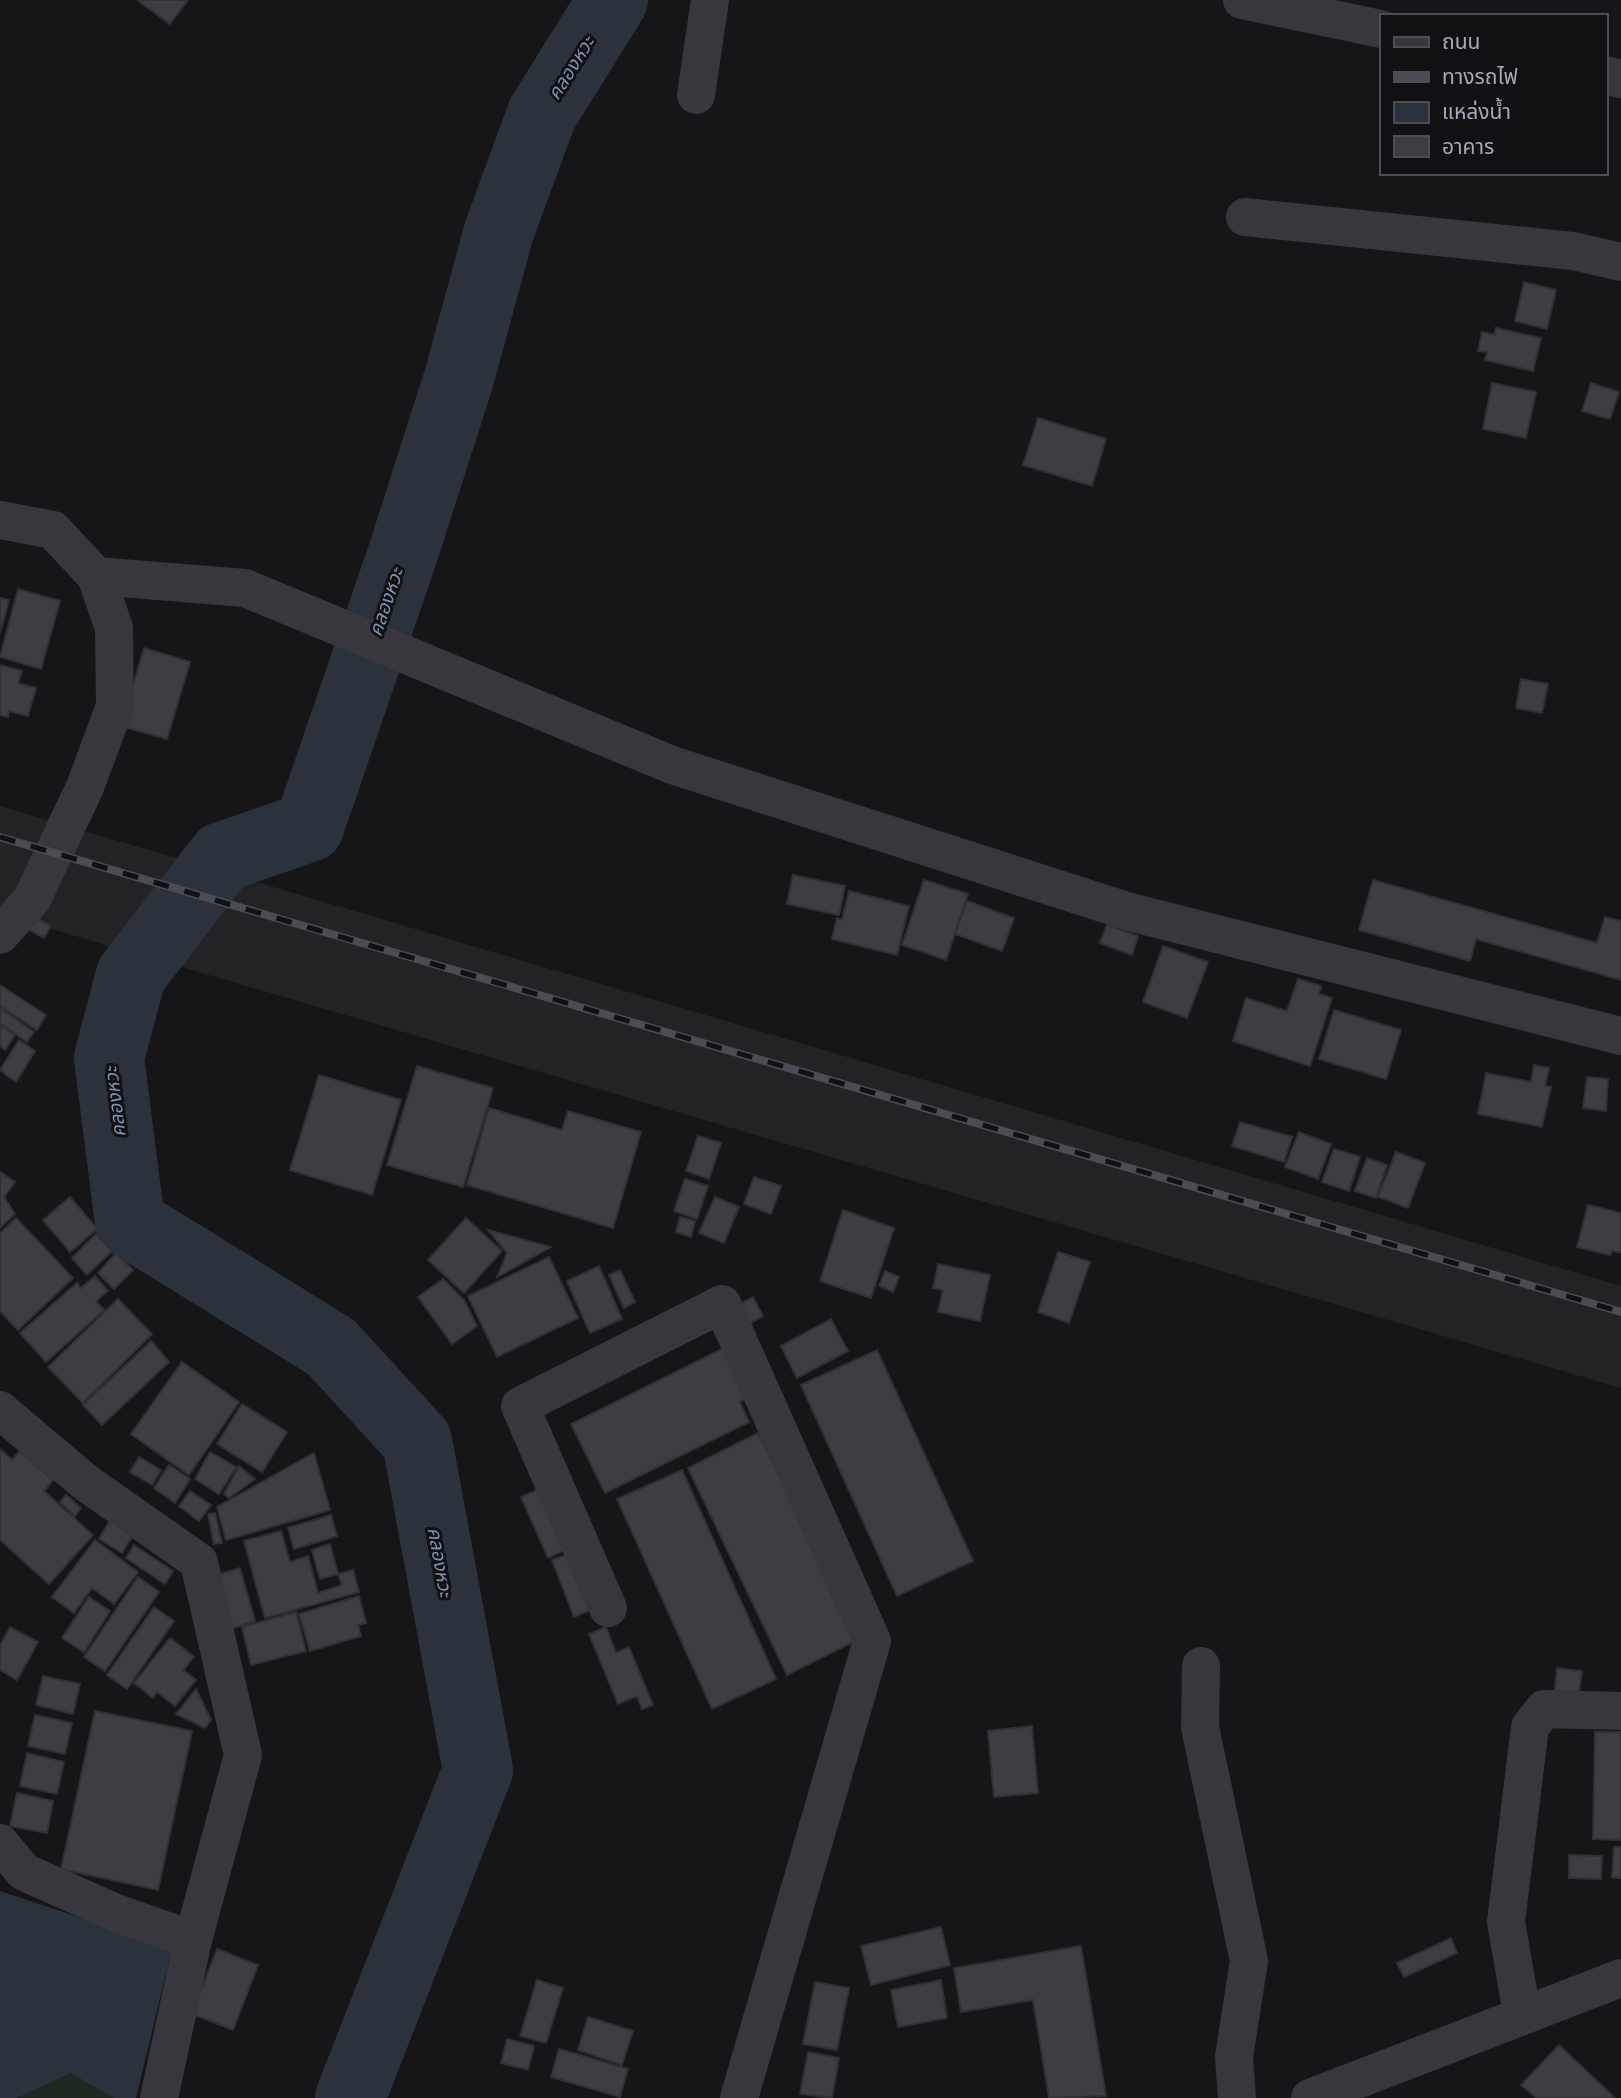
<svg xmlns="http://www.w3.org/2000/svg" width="1621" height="2098" viewBox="0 0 1621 2098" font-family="Roboto,'Noto Sans Thai',sans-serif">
  <rect width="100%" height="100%" fill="#161618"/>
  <path fill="#232225" d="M0,806L1621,1286V1388L0,914Z"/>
  <path fill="#202822" d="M71,2073L113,2098H17Z"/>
  <path fill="#2c323c" d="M0,1891L172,1948L136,2098H113L71,2073L17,2098H0Z"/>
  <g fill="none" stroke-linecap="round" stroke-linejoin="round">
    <path stroke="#2c323c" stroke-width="70" d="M350,2098L478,1770L417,1441L331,1347L130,1223L109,1058L131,975L222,857L309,827L403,553L459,378L499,231L542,114L613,0"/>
  </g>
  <path fill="#3e3e42" stroke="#313034" stroke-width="2" d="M137,0H188L170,24Z
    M1524,282L1556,290L1547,329L1515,321Z
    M1496,328L1541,338L1533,371L1485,360L1487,352L1478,351L1482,332L1495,335Z
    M1492,383L1536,392L1526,438L1483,429Z
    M1591,383L1619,392L1610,419L1582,411Z
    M1038,418L1106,439L1092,486L1023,465Z
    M18,589L60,601L41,669L0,657Z
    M0,598L9,600L0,633Z
    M144,648L190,662L167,739L121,726Z
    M0,665L22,671L18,683L36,688L28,716L9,711L8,717L0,715Z
    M1521,679L1548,684L1542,713L1516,708Z
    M793,875L845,886L839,915L787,904Z
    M924,880L968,894L946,960L902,945Z
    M1373,880L1597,943L1605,917L1621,921V980L1476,939L1470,961L1359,930Z
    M849,891L909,906L897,955L832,939L837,918L842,920Z
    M967,901L1014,918L1002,951L955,934Z
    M25,912L51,926L44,938L18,924Z
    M1107,925L1138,936L1132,955L1100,943Z
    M1163,946L1208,962L1187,1018L1143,1002Z
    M1298,979L1321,986L1319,994L1332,998L1310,1066L1233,1041L1246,998L1287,1011Z
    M0,985L46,1015L37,1030L0,1006Z
    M0,1008L34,1032L27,1042L0,1023Z
    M1334,1010L1401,1030L1386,1079L1319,1059Z
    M0,1025L15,1035L5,1050L0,1046Z
    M19,1040L35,1051L16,1082L0,1070Z
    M1534,1065L1549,1068L1545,1086L1551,1087L1542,1127L1478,1114L1486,1073L1531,1082Z
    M417,1066L493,1088L463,1187L387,1165Z
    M319,1075L401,1100L372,1195L290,1170Z
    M1587,1077L1608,1079L1606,1111L1583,1108Z
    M489,1108L562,1130L568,1111L641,1132L613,1228L467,1185Z
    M1240,1122L1292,1137L1284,1162L1232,1146Z
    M1299,1132L1331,1144L1318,1179L1285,1167Z
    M698,1136L721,1143L709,1179L686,1171Z
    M1334,1149L1360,1157L1349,1191L1322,1182Z
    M1396,1152L1425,1163L1408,1208L1378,1197Z
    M1367,1158L1387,1165L1376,1198L1355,1191Z
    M0,1172L15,1182L4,1197L15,1214L0,1228Z
    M754,1177L781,1186L771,1214L744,1204Z
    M685,1179L708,1186L697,1219L674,1211Z
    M70,1197L97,1229L70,1252L43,1220Z
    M715,1197L739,1207L724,1243L699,1233Z
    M1588,1205L1621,1213V1253L1612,1251L1610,1255L1577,1247Z
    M843,1210L894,1228L871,1298L820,1281Z
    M680,1217L695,1221L691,1237L676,1232Z
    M16,1218L73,1278L18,1330L0,1311V1233Z
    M466,1218L502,1251L464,1293L428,1260Z
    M488,1230L551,1247L497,1277L507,1253Z
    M96,1234L112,1251L87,1275L72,1258Z
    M1058,1252L1090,1262L1069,1323L1038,1312Z
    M116,1253L133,1270L114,1289L98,1273Z
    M549,1257L578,1318L497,1357L468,1296Z
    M938,1264L990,1275L980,1321L938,1312L943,1290L933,1288Z
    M599,1266L622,1319L590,1333L567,1281Z
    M620,1270L635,1302L624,1308L609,1275Z
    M885,1271L899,1277L893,1292L879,1286Z
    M95,1276L108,1291L96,1301L104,1310L46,1362L20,1333L77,1283L81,1288Z
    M443,1279L464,1300L477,1326L452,1344L418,1297Z
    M753,1297L763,1316L745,1326L734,1307Z
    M118,1299L152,1334L83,1403L48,1367Z
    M831,1319L848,1351L797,1378L781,1346Z
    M151,1341L169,1362L102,1425L83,1405Z
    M732,1344L756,1393L740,1402L749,1422L605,1493L571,1424Z
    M877,1350L973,1561L897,1596L801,1385Z
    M182,1362L239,1402L189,1475L131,1434Z
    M242,1404L287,1432L262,1472L217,1444Z
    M758,1433L859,1639L787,1675L688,1468Z
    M0,1449L12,1460L20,1451L53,1480L44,1491L93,1535L49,1584L0,1540Z
    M210,1452L236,1467L219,1494L195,1479Z
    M314,1453L330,1510L226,1540L217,1507Z
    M139,1457L161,1470L152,1485L130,1472Z
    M169,1465L190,1479L175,1503L154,1488Z
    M239,1466L255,1479L229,1498L224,1494Z
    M682,1470L776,1679L712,1709L617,1499Z
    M539,1489L566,1549L548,1558L521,1497Z
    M190,1491L211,1505L199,1521L179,1506Z
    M66,1495L81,1508L75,1516L60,1502Z
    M116,1510L139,1525L122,1553L99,1539Z
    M215,1513L222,1543L214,1544L208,1514Z
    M331,1515L337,1536L294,1549L288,1528Z
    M281,1531L290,1562L308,1556L318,1593L342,1585L338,1574L353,1570L359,1592L265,1618L244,1541Z
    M95,1540L138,1572L114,1604L92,1588L74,1613L52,1597Z
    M330,1544L338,1574L320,1579L312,1550Z
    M134,1545L173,1571L165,1584L126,1558Z
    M573,1552L595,1608L574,1617L552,1560Z
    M240,1568L255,1621L233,1628L217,1575Z
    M138,1577L159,1592L105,1671L84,1657Z
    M359,1596L366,1623L358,1625L361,1636L310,1651L299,1614Z
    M89,1597L110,1611L84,1652L62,1638Z
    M154,1607L174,1621L127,1689L107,1675Z
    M296,1612L306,1651L251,1665L242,1627Z
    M10,1627L38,1642L17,1680L0,1670V1646Z
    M606,1627L616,1653L629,1647L653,1705L642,1709L637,1696L618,1704L589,1634Z
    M170,1638L194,1657L183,1670L196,1680L175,1706L157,1692L153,1698L134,1683Z
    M1557,1668L1582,1671L1579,1694L1555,1690Z
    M43,1676L80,1684L73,1714L36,1705Z
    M196,1689L211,1720L205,1728L176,1714Z
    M95,1711L192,1731L158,1890L61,1869Z
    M35,1715L72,1723L65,1754L28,1746Z
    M1032,1726L1038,1793L994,1797L988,1731Z
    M1595,1732H1621V1840L1593,1839Z
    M27,1753L64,1762L57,1794L20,1786Z
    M17,1793L53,1801L47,1833L10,1826Z
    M1614,1847H1621V1878L1612,1877Z
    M1569,1855L1602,1856L1601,1879L1569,1878Z
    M941,1927L950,1965L871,1985L861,1946Z
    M1451,1938L1457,1953L1404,1977L1397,1963Z
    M1081,1946L1106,2096L1049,2098L1033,2000L961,2012L954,1968Z
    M217,1949L258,1965L233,2030L192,2014Z
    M537,1980L563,1988L546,2043L520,2036Z
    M941,1980L947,2018L898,2027L891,1990Z
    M815,1982L849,1988L837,2050L803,2044Z
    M588,2017L633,2031L622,2065L578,2050Z
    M507,2039L534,2046L528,2070L501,2063Z
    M1559,2045L1615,2098H1536L1521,2085Z
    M559,2049L628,2069L620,2097L551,2077Z
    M808,2052L839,2058L832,2098L800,2094Z"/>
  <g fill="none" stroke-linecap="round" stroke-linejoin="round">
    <path stroke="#37373d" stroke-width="38" d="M1242,0L1381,29
      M1605,75L1621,79
      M696,95L710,0
      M1245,217L1573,251L1621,262
      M0,520L53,530L96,576L114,628L115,706L85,787L32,899L0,935
      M96,576L245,588L672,765L1130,912L1621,1036
      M0,1410L85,1482L199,1562L243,1755L193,1940L159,2098
      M608,1608L520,1406L722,1304L872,1641L739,2098
      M1201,1666L1200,1727L1249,1961L1234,2057L1237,2098
      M0,1843L24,1872L116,1913L193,1940
      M1522,2014L1506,1922L1530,1727L1544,1709L1621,1711
      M1310,2098L1621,1978"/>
    <g stroke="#4c4d54" stroke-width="8">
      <path id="rail" d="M0,837L1621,1312"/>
    </g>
    <use href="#rail" stroke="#111113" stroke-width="5" stroke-dasharray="16" stroke-linecap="butt"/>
  </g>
  <g text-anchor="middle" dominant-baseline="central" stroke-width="6" stroke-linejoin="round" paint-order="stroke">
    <g font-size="19" font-style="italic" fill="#7f93b3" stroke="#111113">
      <text transform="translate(571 68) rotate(-58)">คลองหวะ</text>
      <text transform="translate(386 602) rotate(-71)">คลองหวะ</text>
      <text transform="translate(115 1102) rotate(-97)">คลองหวะ</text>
      <text transform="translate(440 1562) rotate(80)">คลองหวะ</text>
    </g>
  </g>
  <rect x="1380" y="14" width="228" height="161" fill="#111113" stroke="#4d4e55" stroke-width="2"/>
  <rect x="1394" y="37" width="35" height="10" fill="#37373d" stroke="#4d4e55" stroke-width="2"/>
  <text x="1442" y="49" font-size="21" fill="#a8aab8">ถนน</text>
  <rect x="1394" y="72" width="35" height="10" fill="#4c4d54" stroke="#4d4e55" stroke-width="2"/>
  <text x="1442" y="84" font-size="21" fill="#a8aab8">ทางรถไฟ</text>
  <rect x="1394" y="102" width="35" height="21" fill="#2c323c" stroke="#4d4e55" stroke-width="2"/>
  <text x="1442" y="119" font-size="21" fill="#a8aab8">แหล่งน้ำ</text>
  <rect x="1394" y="136" width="35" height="21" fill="#3e3e42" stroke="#4d4e55" stroke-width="2"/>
  <text x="1442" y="154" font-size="21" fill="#a8aab8">อาคาร</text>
</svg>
